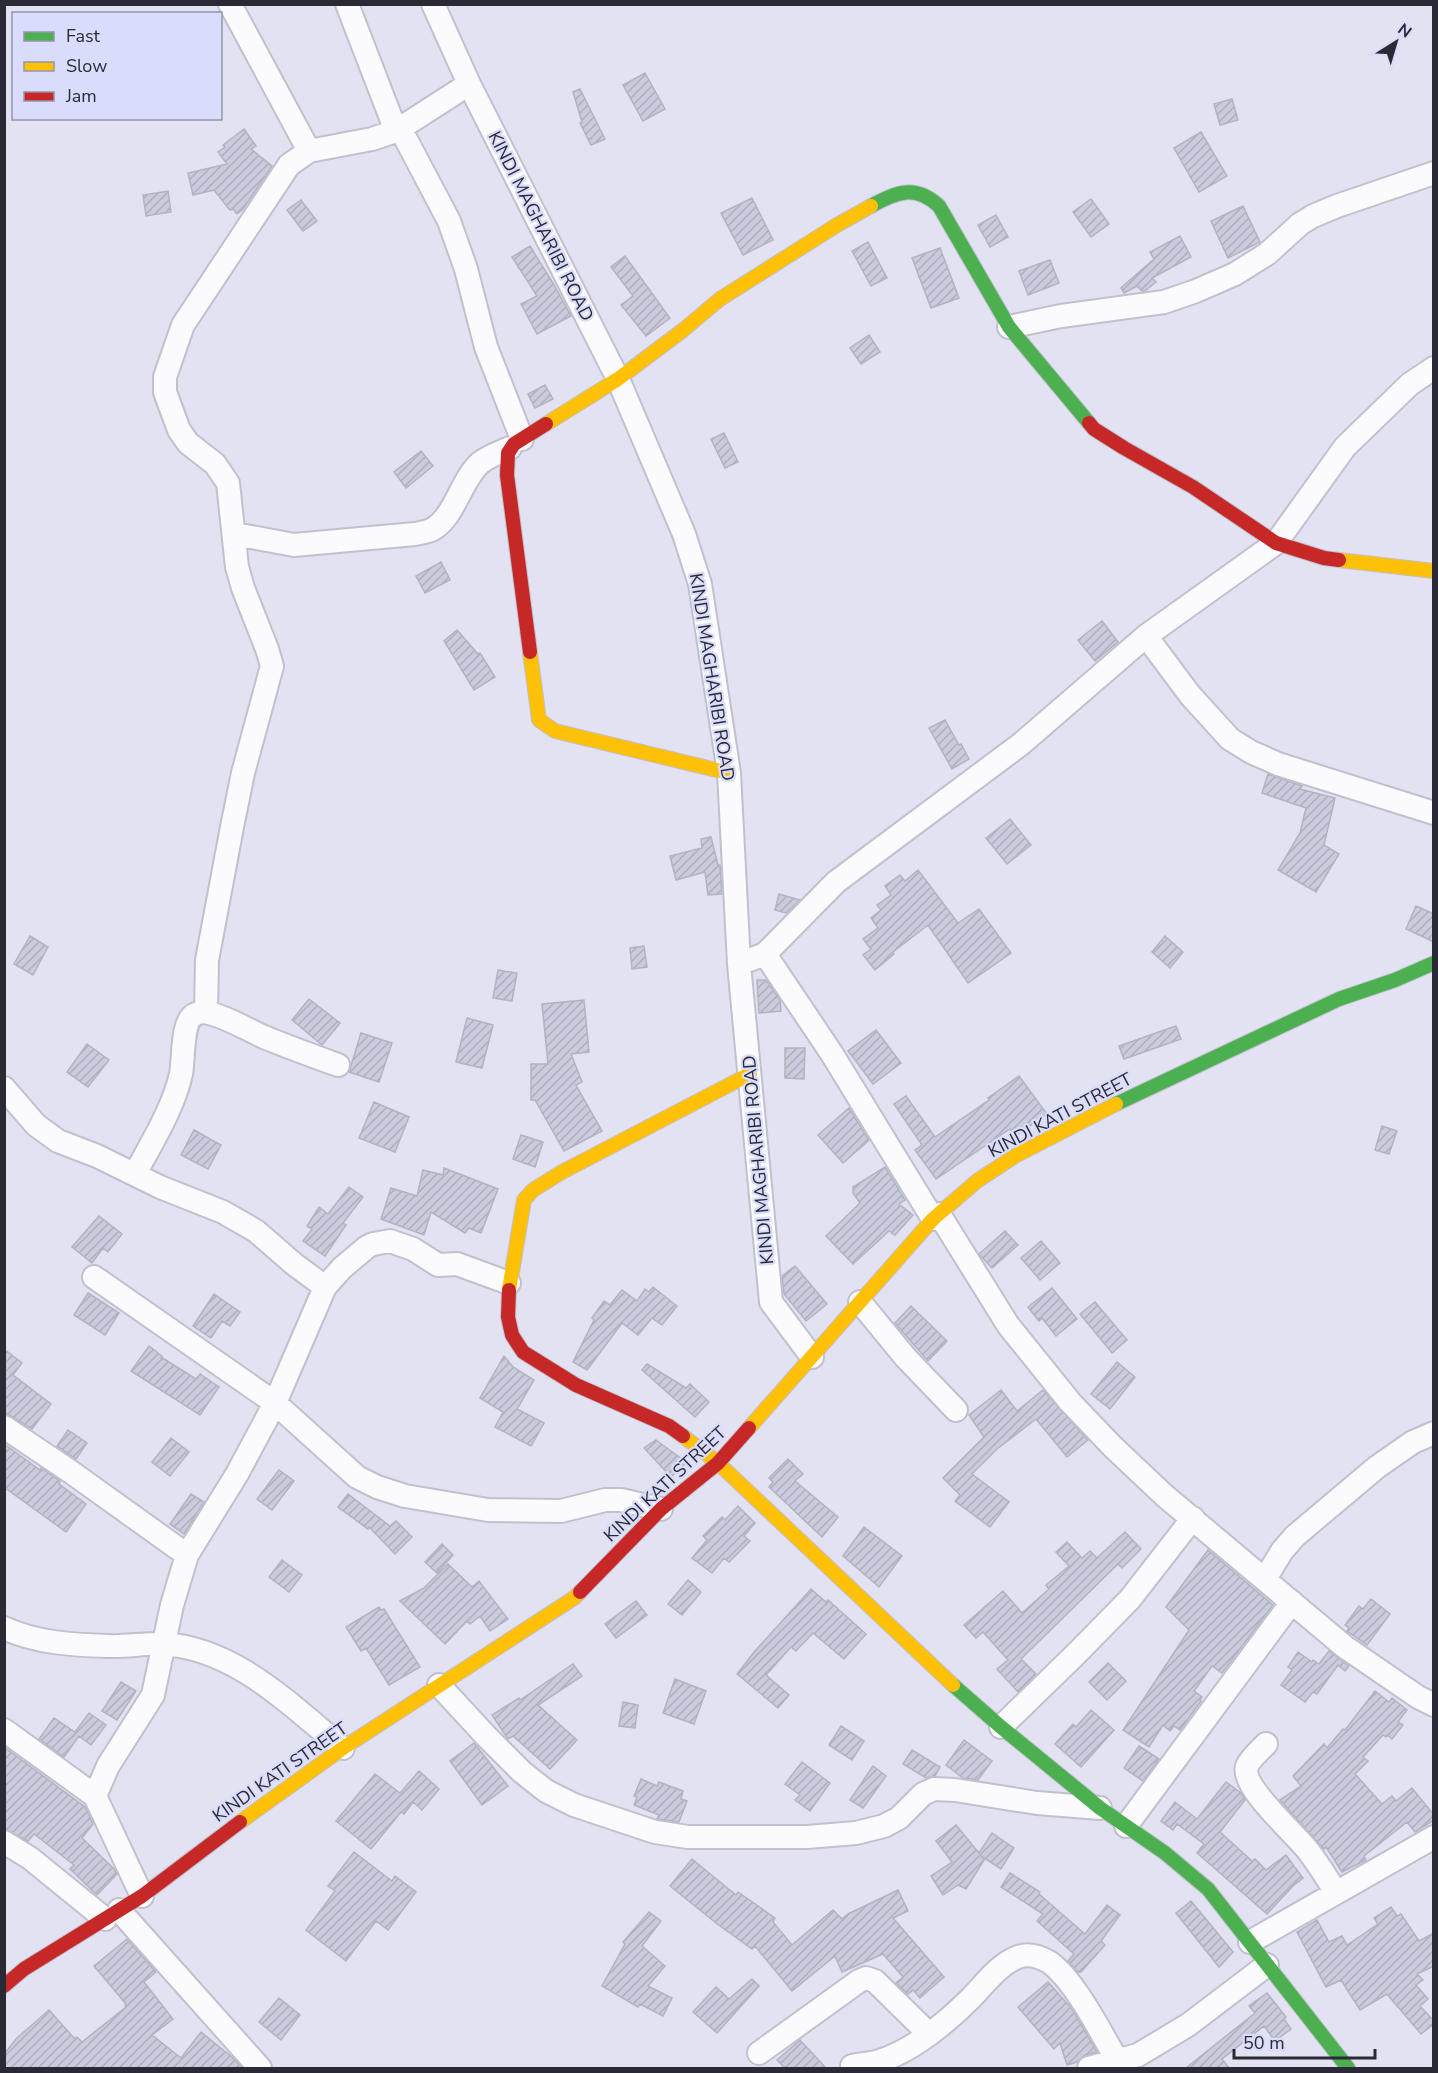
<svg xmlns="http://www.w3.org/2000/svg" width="1438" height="2073" viewBox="0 0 1438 2073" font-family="'Nunito Sans',sans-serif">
  <defs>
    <pattern id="building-hatch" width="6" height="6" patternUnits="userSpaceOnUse" patternTransform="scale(1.5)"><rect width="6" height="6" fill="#cacbdd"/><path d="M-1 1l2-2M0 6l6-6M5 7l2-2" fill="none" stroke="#aeaebe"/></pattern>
  </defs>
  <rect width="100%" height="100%" fill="#e2e2f3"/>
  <path fill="url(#building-hatch)" stroke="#b2b3c0" stroke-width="1.5" d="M645,73L665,109L643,121L623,85Z
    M580,89L605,139L591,145L580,123L582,122L573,92Z
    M1232,99L1238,120L1220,125L1214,104Z
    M244,129L256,146L251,149L272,166L243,209L237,214L233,209L230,210L214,190L193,195L188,173L227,164L218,152L225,147L223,145Z
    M1201,132L1227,176L1199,192L1174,148Z
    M168,191L171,212L146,216L143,195Z
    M752,198L773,240L743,255L721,213Z
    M1091,199L1109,224L1091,237L1073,212Z
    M301,200L317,221L303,231L287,210Z
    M1243,206L1260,242L1228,258L1211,221Z
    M996,215L1008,237L990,247L978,225Z
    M1180,236L1191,257L1152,278L1156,282L1145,291H1142L1137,286L1124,293L1121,288L1154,259L1150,252Z
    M868,242L887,278L871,286L852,251Z
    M530,246L554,285L571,316L537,334L521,304L537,296L512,257Z
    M940,248L959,298L931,308L912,258Z
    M625,256L670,318L646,336L621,305L633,296L611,267Z
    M1050,260L1059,283L1028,295L1019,271Z
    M869,335L880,352L861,364L850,348Z
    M545,385L553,399L535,408L528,394Z
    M724,433L738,462L725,468L711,439Z
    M421,451L433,466L406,488L394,472Z
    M441,562L450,580L425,593L416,576Z
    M1102,621L1118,642L1095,661L1078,640Z
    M457,630L478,654L480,653L495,677L474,690L444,641Z
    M945,720L959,745L961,744L969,759L952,769L929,728Z
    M1268,774L1302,786L1300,789L1335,798L1324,845L1339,854L1316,892L1278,870L1300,833L1306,808L1262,793Z
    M1010,819L1031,845L1007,864L986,838Z
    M711,837L718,865H720L722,894L708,895L705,872L676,880L670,856L702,848L701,839Z
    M918,870L958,923L979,909L1011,953L968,983L928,925L893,952L894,954L875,970L863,955L871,949L863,939L878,928L871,918L881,910L877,905L891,895L885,886L900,875L905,881Z
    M779,894L800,900L786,913L775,910Z
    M1416,906L1434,914V942L1406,929Z
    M30,936L48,947L33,975L14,964Z
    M1165,936L1183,952L1170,968L1152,952Z
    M644,946L647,967L632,969L630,948Z
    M498,970L517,973L512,1001L493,998Z
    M757,980H766L780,1000L781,1011L759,1013Z
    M309,999L340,1023L322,1045L292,1020Z
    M584,1000L589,1052L571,1054L582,1082L576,1085L602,1131L564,1151L535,1100H531V1064H548L542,1004Z
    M467,1018L493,1025L482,1068L456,1062Z
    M1176,1026L1181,1039L1124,1059L1119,1046Z
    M876,1030L901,1063L873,1084L848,1051Z
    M361,1033L392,1043L379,1082L349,1072Z
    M87,1044L109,1060L88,1087L67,1072Z
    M785,1048H805L804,1079L785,1078Z
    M1019,1076L1047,1114L1015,1136L1010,1129L936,1179L915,1150L922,1145L894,1104L906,1096L935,1137L989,1100L988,1098Z
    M374,1102L409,1117L395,1152L359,1138Z
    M849,1108L869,1140L843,1163L818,1135Z
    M1382,1126L1397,1131L1389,1154L1375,1150Z
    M194,1130L221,1145L208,1169L181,1155Z
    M521,1135L543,1142L535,1167L513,1159Z
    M885,1167L905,1200L899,1204L913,1215L895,1235L889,1231L853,1264L826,1236L860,1203L853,1193V1187Z
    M444,1168L498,1189L481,1233L469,1228L465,1233L431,1212L424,1235L381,1219L391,1188L417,1196L423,1170L443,1175Z
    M349,1187L363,1197L343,1223L346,1225L325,1256L303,1241L312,1229L307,1226L319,1207L328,1214Z
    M99,1216L122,1234L108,1252L103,1248L92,1263L72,1247Z
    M1005,1231L1018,1245L992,1268L979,1254Z
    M1041,1241L1060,1263L1040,1280L1021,1258Z
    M795,1266L827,1304L806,1321L784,1294L782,1276Z
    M653,1287L677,1306L662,1325L652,1318L638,1335L622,1323L587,1370L573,1362L594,1320L592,1318L604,1301L610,1305L622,1290L637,1301L645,1289L649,1292Z
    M1052,1288L1077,1319L1056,1336L1042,1318L1039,1321L1028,1307Z
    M88,1293L119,1313L105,1335L74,1315Z
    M214,1294L240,1312L230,1326L222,1321L211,1338L193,1326Z
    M1095,1302L1127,1340L1112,1353L1080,1314Z
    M911,1306L947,1341L928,1361L895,1323Z
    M149,1346L162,1356L161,1357L196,1379L200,1374L219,1387L200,1415L131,1371Z
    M4,1349L22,1363L13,1375L51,1404L32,1429L4,1412Z
    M504,1356L513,1367L534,1380L517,1409L544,1423L531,1446L495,1427L503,1412L480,1398Z
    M1117,1362L1135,1377L1110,1409L1091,1394Z
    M647,1364L686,1388L690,1384L709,1402L695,1417L642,1370Z
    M1001,1390L1017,1411L1043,1390L1088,1440L1067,1457L1036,1419L997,1449L972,1474L1009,1502L990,1527L955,1501L960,1495L943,1478L984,1437L969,1415Z
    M68,1430L87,1443L76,1459L57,1446Z
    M171,1438L189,1452L170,1476L152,1462Z
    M656,1440L682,1459L686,1463L671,1477L644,1448Z
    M4,1444L40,1470L41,1468L60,1481L59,1484L86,1504L66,1532L4,1487Z
    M788,1459L803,1474L795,1481L838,1517L822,1537L769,1487L773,1482L769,1478Z
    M279,1470L294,1481L272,1510L257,1499Z
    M191,1494L204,1502L184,1534L170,1524Z
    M348,1494L390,1526L396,1521L412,1537L395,1554L369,1527L368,1529L338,1507Z
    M738,1506L755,1523L744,1536L750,1541L729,1562L724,1558L712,1573L692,1558L707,1540L703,1536L722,1517L725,1520Z
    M864,1527L902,1556L879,1587L843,1556Z
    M1125,1532L1141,1549L1122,1568L1118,1564L1021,1659L1036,1674L1018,1692L997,1669L1008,1660L983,1632L976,1638L964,1625L1003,1591L1022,1613L1049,1589L1046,1585L1069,1566L1056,1552L1067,1542L1082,1558L1090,1551L1097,1558Z
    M442,1544L453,1555L437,1573L425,1562Z
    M1208,1550L1273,1605L1222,1673L1212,1666L1194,1691L1202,1697L1200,1700L1201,1701L1180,1730L1174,1726L1170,1731L1163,1725L1149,1747L1123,1730L1189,1630L1166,1607Z
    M282,1560L302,1575L289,1592L269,1577Z
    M448,1564L472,1587L479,1581L508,1619L490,1631L480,1616L470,1624L467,1621L445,1644L400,1601L424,1588Z
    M688,1580L701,1592L682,1615L668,1604Z
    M811,1589L826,1602L828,1600L866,1634L844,1659L813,1633L796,1651L791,1647L766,1675L789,1695L778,1708L737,1674L755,1651Z
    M1371,1599L1390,1614L1367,1645L1347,1631L1349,1628L1345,1625L1359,1606L1363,1609Z
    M636,1601L647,1615L616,1638L605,1624Z
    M379,1607L381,1610L384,1609L420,1667L389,1685L366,1648L361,1651L346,1627Z
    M1329,1651L1349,1666L1345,1671L1338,1665L1317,1694L1313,1692L1305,1702L1281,1685L1292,1670L1288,1667L1298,1652L1312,1662L1313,1660L1319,1664Z
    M1108,1663L1126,1681L1107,1700L1089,1682Z
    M573,1664L582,1676L538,1705L577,1740L550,1769L513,1736L508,1739L492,1715L519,1698L520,1700Z
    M675,1679L706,1691L694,1724L663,1713Z
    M121,1682L136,1691L117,1720L102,1711Z
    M1375,1691L1389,1702L1392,1698L1407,1710L1398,1722L1403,1725L1392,1739L1387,1735L1386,1737L1383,1735L1363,1757L1368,1761L1355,1774L1382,1804L1392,1796L1396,1801L1412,1788L1434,1815V1820L1415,1832L1407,1822L1364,1856L1366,1860L1342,1872L1326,1847L1324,1849L1280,1800L1301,1786L1293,1776L1324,1744L1327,1748L1343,1729L1345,1730Z
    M623,1702L638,1705L635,1728L619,1726Z
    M1091,1710L1114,1730L1081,1767L1055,1744L1073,1724L1076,1727Z
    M89,1713L106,1725L91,1745L79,1736L64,1757L39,1739L54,1718L75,1732Z
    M841,1726L864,1741L852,1760L829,1745Z
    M964,1740L992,1761L978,1780L963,1778L946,1765Z
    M474,1743L508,1786L482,1805L450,1761Z
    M1139,1746L1159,1759L1143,1781L1124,1768Z
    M4,1747L85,1807L93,1824L82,1838L114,1869L117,1874L97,1895L70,1869L74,1865L34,1834L28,1841L4,1829Z
    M912,1750L940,1767L935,1776L926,1778L903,1764Z
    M802,1762L830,1783L810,1811L795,1800L800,1795L785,1784Z
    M873,1766L886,1776L863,1808L850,1800Z
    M419,1771L439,1789L422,1810L413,1802L404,1814L401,1812L371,1849L336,1821L375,1774L400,1793Z
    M641,1779L657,1786L659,1782L683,1791L681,1799L687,1801L679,1822L657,1819L659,1815L634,1805L637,1797L634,1796Z
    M1226,1782L1241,1793L1245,1800L1220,1832L1252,1861L1255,1859L1266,1870L1286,1855L1303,1878L1293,1886L1267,1914L1197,1853L1204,1844L1177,1824L1173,1830L1161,1821L1175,1802L1197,1819Z
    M956,1825L979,1853L992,1833L1014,1848L1001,1869L981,1856L984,1860L966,1889L958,1885L943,1895L931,1876L952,1862L936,1841Z
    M354,1852L392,1881L395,1876L416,1892L388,1930L376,1921L346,1961L306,1930L335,1891L328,1886Z
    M692,1859L736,1895L738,1892L775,1918L773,1922L792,1945L833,1910L842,1919L848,1914L898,1890L908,1911L893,1918L944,1977L920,1998L913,1990L908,1994L896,1983L903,1977L883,1954L842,1972L835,1956L792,1991L755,1946L752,1949L716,1923L670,1886Z
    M1010,1873L1040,1892L1039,1894L1085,1934L1107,1905L1120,1915L1101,1941L1105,1945L1081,1972H1078L1068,1961L1074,1954L1037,1921L1043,1914L1001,1887Z
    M1191,1901L1233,1952L1219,1967L1176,1913Z
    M1391,1907L1397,1916L1401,1914L1419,1941L1434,1933V1966L1417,1974L1423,1980L1416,1985L1428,1999L1420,2006L1434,2021V2024L1421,2034L1387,1994L1360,2010L1341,1980L1326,1987L1297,1932L1317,1920L1329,1942L1342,1936L1347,1945L1378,1924L1374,1918Z
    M649,1912L661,1921L642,1946L665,1966L648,1986L672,1998L663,2016L640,2004L638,2007L602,1986L625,1944L623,1942Z
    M127,1939L156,1972L144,1982L173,2019L152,2035L181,2058L201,2032L233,2058L242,2068H4V2054L17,2038L49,2010L75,2039L77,2037L82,2042L126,2007L125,2005L126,2004L94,1966Z
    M752,1979L759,1986L717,2033L693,2012L716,1987L729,1999Z
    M1048,1982L1072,2009L1097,2052L1085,2055L1077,2062L1067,2065L1060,2043L1054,2049L1018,2007Z
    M1267,1993L1286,2017L1284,2019L1291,2029L1275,2041L1264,2026L1222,2059L1229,2068H1186L1255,2013L1249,2006Z
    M279,1998L300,2015L281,2040L259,2022Z
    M800,2040L826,2068H785L777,2060Z"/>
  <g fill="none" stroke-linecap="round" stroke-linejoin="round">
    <g stroke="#c0c0ce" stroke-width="26">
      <path id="street" d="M230,4L309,151
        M347,4L396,131
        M433,4L469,84L618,379L684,534L700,584L729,773L739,964L771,1302L812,1357
        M400,128L449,221L466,269L486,347L522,439
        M1009,327L1061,316L1164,302L1196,291L1235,274L1267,254L1300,224L1313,216L1337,206L1434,173
        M235,534L294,545L415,534C420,533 428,532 433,529C455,516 461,480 480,463C489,456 500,452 510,448
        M1146,636L1190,695L1230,739L1251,752L1278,764L1434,813
        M765,954L832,1054L933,1219
        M739,964L765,954L836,882L1021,744L1146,636L1276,543L1345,447L1410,384L1434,368
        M206,1012L207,960L232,827L243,773L272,666L267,649L243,588L237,567L228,483L215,464L188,443L179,430L165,392V377L183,325L289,165L309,151L372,139L396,131L469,84
        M4,1088L36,1125L58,1141L97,1156L160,1187L223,1212L256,1231L294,1264L325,1287
        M135,1174C152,1142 173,1109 181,1074C184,1060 181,1019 196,1014C200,1012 205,1012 209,1013C229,1018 246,1029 264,1037C288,1047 313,1056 338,1065
        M939,1214L1008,1325L1070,1402L1113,1447L1165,1496L1345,1647L1418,1697L1434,1705
        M94,1277L275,1403L357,1477L377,1487L405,1496L488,1510L561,1511L605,1500H621L661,1509
        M860,1302L906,1358L956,1410
        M4,1427L71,1472L187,1555
        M1265,1579L1282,1551L1295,1536L1377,1467L1413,1442L1434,1433
        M4,1628C36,1643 74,1645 108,1646C126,1647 145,1643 163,1644C235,1648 290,1705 343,1748
        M439,1685L486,1736L522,1772L546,1791L574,1805L655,1832L688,1837H807L856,1833L884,1826L899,1818L923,1794L934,1789L955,1790L1037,1803L1100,1808
        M1001,1727L1077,1653L1130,1599L1193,1518
        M4,1730L95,1796
        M1266,1744C1260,1750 1250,1759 1247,1766C1240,1787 1297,1835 1309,1852C1319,1865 1327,1878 1335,1891
        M1126,1826L1292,1602
        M4,1842L30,1858L105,1919
        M142,1896L95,1796L108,1766L153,1695L172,1605L187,1555L237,1474L275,1403L325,1287L342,1268L367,1247L373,1244L390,1241L413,1249L438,1265L457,1264L509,1283
        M119,1910L260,2068
        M1250,1942L1434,1837
        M759,2053L859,1981L866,1978L875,1981L929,2034
        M852,2066C861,2064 871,2064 879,2061C911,2052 947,2022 970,1999C984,1985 999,1964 1018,1957C1028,1953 1040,1957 1049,1962C1074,1979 1101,2033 1117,2060
        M1089,2068L1138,2055L1188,2025L1267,1965"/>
    </g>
    <g stroke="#c0c0ce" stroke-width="16">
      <path id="fast" d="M871,206C896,192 915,184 939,206L1009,327L1089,423
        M1116,1104L1339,999L1395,980L1434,963
        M953,1685L1001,1727L1100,1808L1165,1853L1208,1889L1348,2068"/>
    </g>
    <g stroke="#c0c0ce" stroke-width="16">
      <path id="slow" d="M546,424L618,379L682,331L720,299L837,225L871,206
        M1339,560L1434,571
        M530,652L539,720L555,731L729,773
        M509,1290L524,1200L533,1190L562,1172L750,1074
        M749,1428L933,1219L977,1181L1015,1156L1116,1104
        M683,1436L718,1463L953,1685
        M240,1822L343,1748L574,1598L580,1592"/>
    </g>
    <g stroke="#c0c0ce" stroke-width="16">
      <path id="jam" d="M1089,423L1094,429L1124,448L1193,487L1276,543L1324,558L1339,560
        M530,652L507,475L508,453L514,444L546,424
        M509,1290L508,1317L512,1335L523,1352L576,1385L669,1426L683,1436
        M580,1592L661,1509L718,1463L749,1428
        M4,1986L24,1969L142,1896L240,1822"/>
    </g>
    <use href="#street" stroke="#fbfbfd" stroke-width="22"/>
    <use href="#fast" stroke="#4caf50" stroke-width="14"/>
    <use href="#slow" stroke="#ffc107" stroke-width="14"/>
    <use href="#jam" stroke="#c62828" stroke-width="14"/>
  </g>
  <g text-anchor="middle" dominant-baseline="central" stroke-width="4.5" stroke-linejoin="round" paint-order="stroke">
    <g font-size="18" fill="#292a36" stroke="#dadcfb">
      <text transform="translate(541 226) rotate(63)">KINDI MAGHARIBI ROAD</text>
      <text transform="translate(712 677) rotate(81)">KINDI MAGHARIBI ROAD</text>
      <text transform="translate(1060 1115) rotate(-28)">KINDI KATI STREET</text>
      <text transform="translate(758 1160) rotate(-95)">KINDI MAGHARIBI ROAD</text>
      <text transform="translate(665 1484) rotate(-43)">KINDI KATI STREET</text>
      <text transform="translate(280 1772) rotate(-35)">KINDI KATI STREET</text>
    </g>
  </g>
  <rect width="1438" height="2073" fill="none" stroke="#292a36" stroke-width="12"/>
  <rect x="12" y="12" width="210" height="108" fill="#dadcfb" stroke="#9395ac" stroke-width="1.5"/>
  <rect x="24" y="32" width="30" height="9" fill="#4caf50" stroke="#9395ac" stroke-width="1.5"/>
  <text x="66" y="42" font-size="18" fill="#292a36">Fast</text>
  <rect x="24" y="62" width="30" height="9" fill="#ffc107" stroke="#9395ac" stroke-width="1.5"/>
  <text x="66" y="72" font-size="18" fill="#292a36">Slow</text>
  <rect x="24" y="92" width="30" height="9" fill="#c62828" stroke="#9395ac" stroke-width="1.5"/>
  <text x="66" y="102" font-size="18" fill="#292a36">Jam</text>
  <g transform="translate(1396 42) rotate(37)" stroke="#dadcfb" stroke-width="4.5" paint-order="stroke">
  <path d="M0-4.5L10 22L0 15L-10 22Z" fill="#292a36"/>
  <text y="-9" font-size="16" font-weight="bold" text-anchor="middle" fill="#292a36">N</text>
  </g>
  <path d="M1234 2049v9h141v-9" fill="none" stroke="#292a36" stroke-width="3"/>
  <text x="1243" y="2049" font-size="18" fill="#292a36" stroke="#dadcfb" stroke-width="4.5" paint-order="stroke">50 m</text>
</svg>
